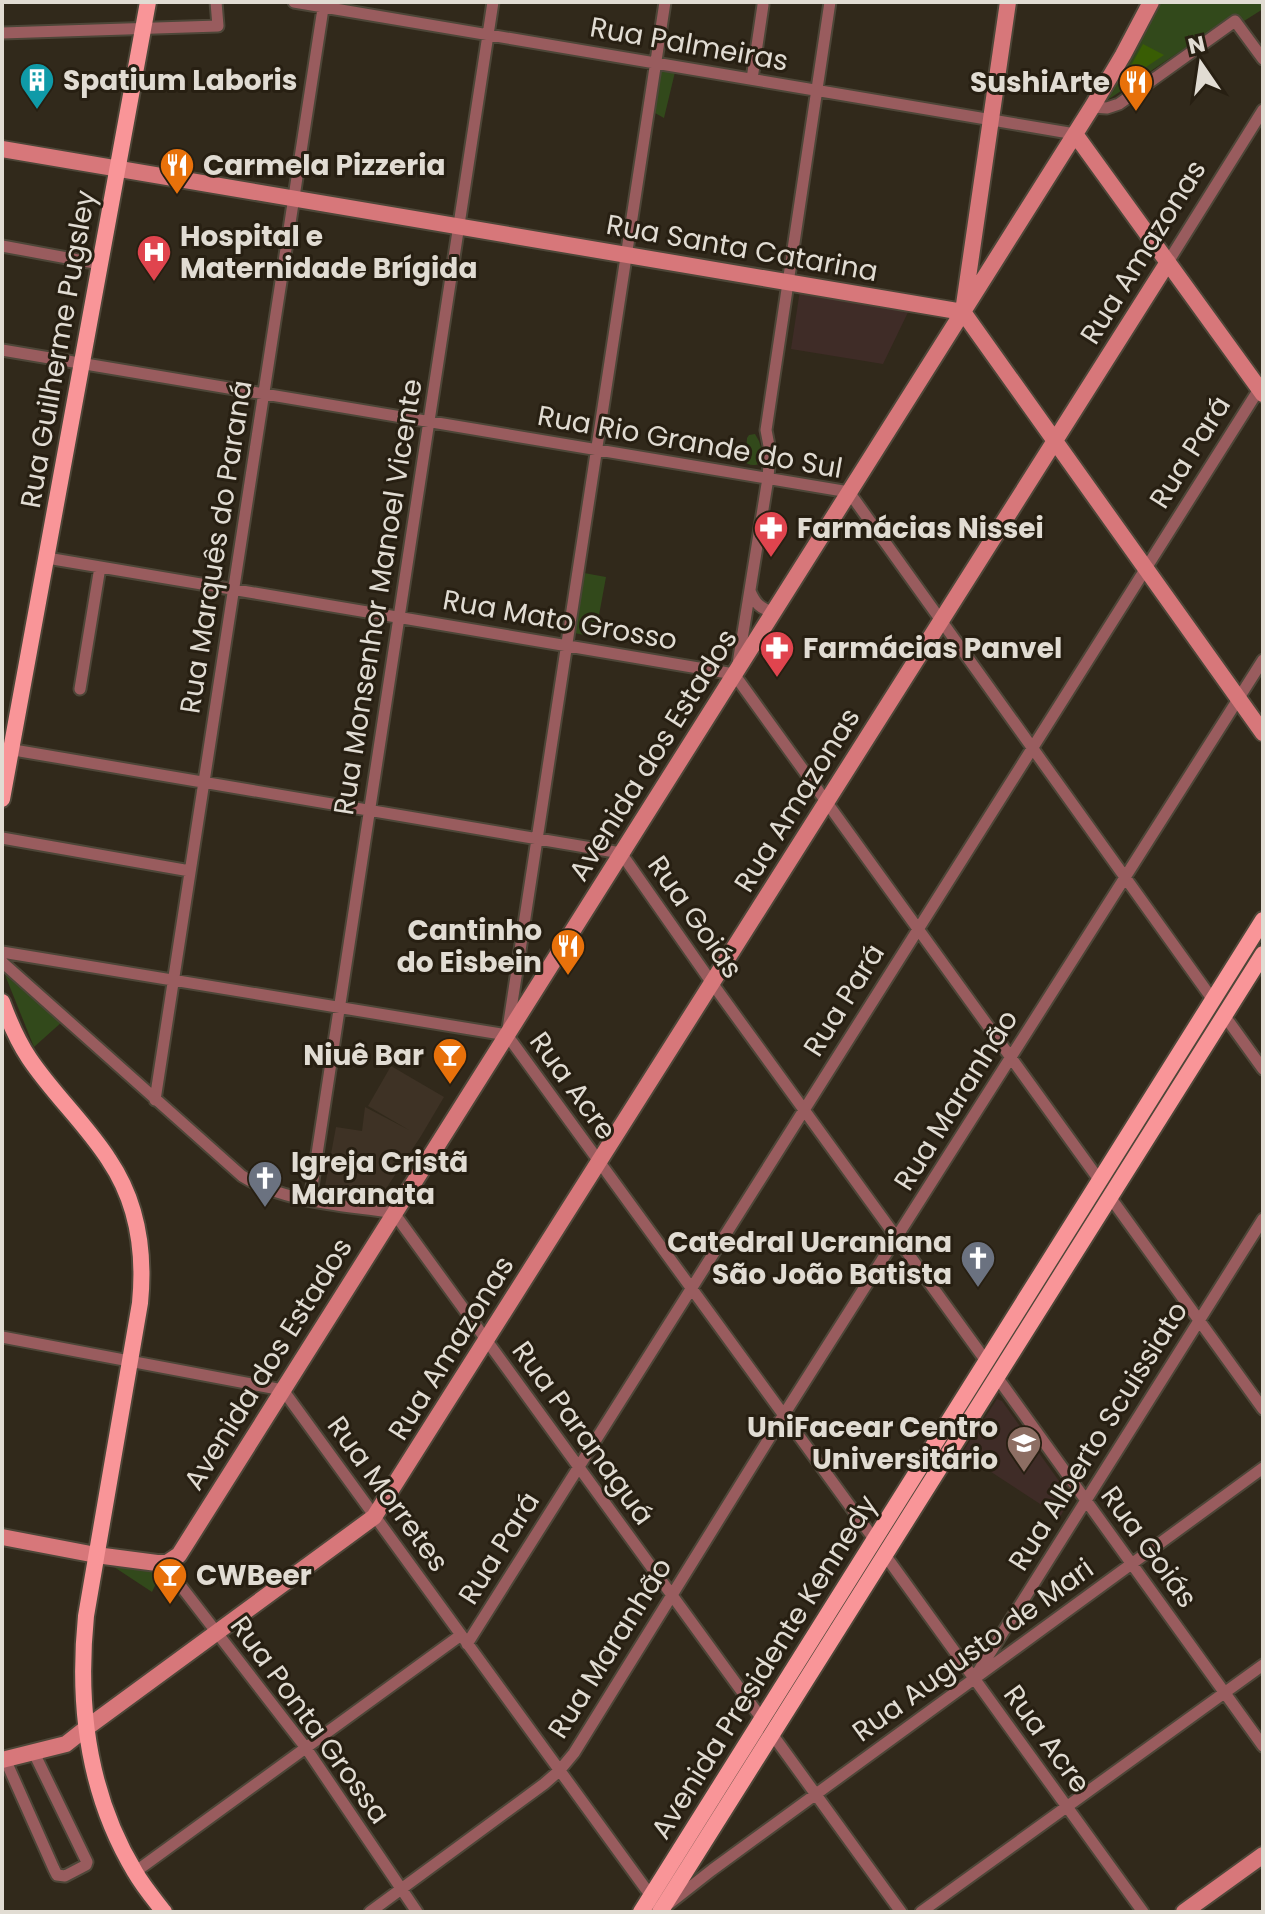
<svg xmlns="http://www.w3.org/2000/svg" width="1265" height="1914" viewBox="0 0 1265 1914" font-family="Poppins,sans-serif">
  <rect width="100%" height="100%" fill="#31291b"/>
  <path fill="#3e3225" d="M391,1066L444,1097L421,1136L381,1196L325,1186L336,1127L362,1131L365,1107L409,1130L368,1106Z"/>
  <path fill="#3f2c27" d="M800,290L911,306L883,364L791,349Z
    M997,1399L1002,1401L1069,1495V1501L1060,1517L962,1453Z"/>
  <path fill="#32491b" d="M1153,2H1263V9L1244,21L1235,16L1230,18L1106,101Z
    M661,69L675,72L664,118L655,113Z
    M755,434L759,441L764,457L761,463C754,467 747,465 741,459L746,452L747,438L749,435Z
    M584,573L606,577L595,637L574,633Z
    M5,975L63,1021L34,1047Z
    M111,1565L161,1573L152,1592Z"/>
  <path fill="#395d04" d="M1143,44L1164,55L1128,79L1125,76Z"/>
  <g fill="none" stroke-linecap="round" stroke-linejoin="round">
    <g stroke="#4d4638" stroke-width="15">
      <path id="street" d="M294,2L1075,134
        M2,33L218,26L216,2
        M752,79L763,5
        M1092,107L1107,108L1119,104L1235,21L1263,59
        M2,246L100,264
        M1168,262L1263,110
        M2,350L849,492L1213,1000
        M47,558L734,674L1100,1181
        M750,591C755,603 760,609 774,612
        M738,664L768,478L770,451L766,430L830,2
        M80,689L100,567
        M2,748L621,853L712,983L986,1361
        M2,838L190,871
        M2,952L507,1035L874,1539
        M2,962L242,1176C285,1203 345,1205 394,1213L762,1719
        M1224,1015L1263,1069
        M508,1029L665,2
        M155,1100L324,2
        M1110,1197L1263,1409
        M310,1200L493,2
        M2,1337L283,1390L651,1896
        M997,1377L1263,1746
        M885,1555L1143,1912
        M158,1564L170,1572L306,1748L417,1912
        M467,1644L1261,386
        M978,1672L1263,1219
        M772,1734L901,1912
        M5,1759L54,1869L57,1875L65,1876L86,1865L87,1862L34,1753
        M135,1872L461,1635
        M670,1903L712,1870L1263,1468
        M370,1912L544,1784L559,1771L574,1753L783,1416L1263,660
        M921,1912L1263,1665"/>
    </g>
    <g stroke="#4d4638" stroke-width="20">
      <path id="secondary" d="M1075,134L1263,394
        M2,149L963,312L1263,733
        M964,305L1008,2
        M2,1537L96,1555L157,1563H167L179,1555L1092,107L1123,55L1151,2
        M2,1760L66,1744L85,1729L374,1517L1168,262
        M1184,1912L1263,1855"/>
    </g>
    <g stroke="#4d4638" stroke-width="20">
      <path id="primary" d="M2,799L148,2
        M2,1002C9,1021 17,1040 29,1058C53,1094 86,1124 109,1160C138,1203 145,1252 140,1303L86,1616C77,1705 88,1794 135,1872C143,1886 154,1899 164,1912
        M641,1912L1263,920
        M660,1912L1263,954"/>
    </g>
    <use href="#street" stroke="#995c5e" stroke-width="11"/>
    <use href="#secondary" stroke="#d7777a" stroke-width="16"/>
    <use href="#primary" stroke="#f99598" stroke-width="16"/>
  </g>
  <defs>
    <g id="building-pin" transform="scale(1.8)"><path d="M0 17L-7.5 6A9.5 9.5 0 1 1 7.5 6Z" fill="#0f9aa8" stroke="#271f12"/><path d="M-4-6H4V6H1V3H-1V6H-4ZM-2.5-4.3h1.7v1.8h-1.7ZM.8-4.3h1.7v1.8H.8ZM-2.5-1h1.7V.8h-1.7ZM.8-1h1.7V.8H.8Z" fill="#fff"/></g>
    <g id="restaurant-pin" transform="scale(1.8)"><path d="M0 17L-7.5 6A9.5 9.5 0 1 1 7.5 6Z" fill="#e8710a" stroke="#271f12"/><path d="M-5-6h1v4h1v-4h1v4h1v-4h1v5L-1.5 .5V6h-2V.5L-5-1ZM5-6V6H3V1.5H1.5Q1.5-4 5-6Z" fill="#fff"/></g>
    <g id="hospital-pin" transform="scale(1.8)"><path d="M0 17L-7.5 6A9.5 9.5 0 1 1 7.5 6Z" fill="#e0444e" stroke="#271f12"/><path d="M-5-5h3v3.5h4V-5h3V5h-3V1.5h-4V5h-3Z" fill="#fff"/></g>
    <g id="pharmacy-pin" transform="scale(1.8)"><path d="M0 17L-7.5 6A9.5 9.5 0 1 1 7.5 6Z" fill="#e0444e" stroke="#271f12"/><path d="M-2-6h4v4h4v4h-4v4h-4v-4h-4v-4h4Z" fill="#fff"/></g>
    <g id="bar-pin" transform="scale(1.8)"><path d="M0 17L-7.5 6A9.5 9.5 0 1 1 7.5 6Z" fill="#e8710a" stroke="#271f12"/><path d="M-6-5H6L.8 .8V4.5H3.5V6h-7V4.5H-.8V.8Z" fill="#fff"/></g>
    <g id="church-pin" transform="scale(1.8)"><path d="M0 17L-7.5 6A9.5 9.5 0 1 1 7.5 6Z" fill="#6b7280" stroke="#271f12"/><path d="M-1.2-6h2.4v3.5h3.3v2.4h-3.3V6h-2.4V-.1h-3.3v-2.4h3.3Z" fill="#fff"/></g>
    <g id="university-pin" transform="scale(1.8)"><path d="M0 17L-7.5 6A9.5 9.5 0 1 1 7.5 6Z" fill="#8d6e63" stroke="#271f12"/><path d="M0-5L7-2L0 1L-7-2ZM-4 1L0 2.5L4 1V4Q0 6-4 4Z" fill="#fff"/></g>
  </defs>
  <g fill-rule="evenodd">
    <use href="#building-pin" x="37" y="80"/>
    <use href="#restaurant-pin" x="1136" y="82"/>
    <use href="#restaurant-pin" x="177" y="165"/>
    <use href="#hospital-pin" x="154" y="252"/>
    <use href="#pharmacy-pin" x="771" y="528"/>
    <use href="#pharmacy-pin" x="777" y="648"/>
    <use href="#restaurant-pin" x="568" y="946"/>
    <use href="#bar-pin" x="450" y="1055"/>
    <use href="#church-pin" x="265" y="1178"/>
    <use href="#church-pin" x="978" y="1258"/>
    <use href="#university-pin" x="1024" y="1443"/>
    <use href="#bar-pin" x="170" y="1575"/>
  </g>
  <g text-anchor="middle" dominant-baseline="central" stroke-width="6" stroke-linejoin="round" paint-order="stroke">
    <g font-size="28" fill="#e1dcd3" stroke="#271f12">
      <text transform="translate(689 44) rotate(10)">Rua Palmeiras</text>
      <text transform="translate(742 248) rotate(10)">Rua Santa Catarina</text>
      <text transform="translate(1143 252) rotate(-58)">Rua Amazonas</text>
      <text transform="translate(58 349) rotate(-80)">Rua Guilherme Pugsley</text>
      <text transform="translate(690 442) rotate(10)">Rua Rio Grande do Sul</text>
      <text transform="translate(1190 452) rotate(-58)">Rua Pará</text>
      <text transform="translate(216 547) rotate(-81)">Rua Marquês do Paraná</text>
      <text transform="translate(378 597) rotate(-81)">Rua Monsenhor Manoel Vicente</text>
      <text transform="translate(560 620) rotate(10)">Rua Mato Grosso</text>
      <text transform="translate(653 755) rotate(-58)">Avenida dos Estados</text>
      <text transform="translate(797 800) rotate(-58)">Rua Amazonas</text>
      <text transform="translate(695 917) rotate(55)">Rua Goiás</text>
      <text transform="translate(844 1000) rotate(-58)">Rua Pará</text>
      <text transform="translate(573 1086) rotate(54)">Rua Acre</text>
      <text transform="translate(956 1100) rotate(-58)">Rua Maranhão</text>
      <text transform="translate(451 1348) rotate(-58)">Rua Amazonas</text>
      <text transform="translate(268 1364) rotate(-58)">Avenida dos Estados</text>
      <text transform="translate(583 1433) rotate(54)">Rua Paranaguá</text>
      <text transform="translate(1098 1436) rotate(-58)">Rua Alberto Scuissiato</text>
      <text transform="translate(388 1494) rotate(54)">Rua Morretes</text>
      <text transform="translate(1149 1547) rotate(54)">Rua Goiás</text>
      <text transform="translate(499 1548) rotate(-58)">Rua Pará</text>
      <text transform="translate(610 1648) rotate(-58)">Rua Maranhão</text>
      <text transform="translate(973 1650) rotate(-36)">Rua Augusto de Mari</text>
      <text transform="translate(764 1667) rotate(-58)">Avenida Presidente Kennedy</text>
      <text transform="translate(310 1720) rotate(54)">Rua Ponta Grossa</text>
      <text transform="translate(1047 1739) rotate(54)">Rua Acre</text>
    </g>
    <g font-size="28" font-weight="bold" fill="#e1dcd3" stroke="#271f12" text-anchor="start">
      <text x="63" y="80">Spatium Laboris</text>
      <text x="1110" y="82" text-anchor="end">SushiArte</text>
      <text x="203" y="165">Carmela Pizzeria</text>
      <text x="180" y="236">Hospital e<tspan x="180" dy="32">Maternidade Brígida</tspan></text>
      <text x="797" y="528">Farmácias Nissei</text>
      <text x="803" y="648">Farmácias Panvel</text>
      <text x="542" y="930" text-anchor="end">Cantinho<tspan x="542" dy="32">do Eisbein</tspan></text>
      <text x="424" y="1055" text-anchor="end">Niuê Bar</text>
      <text x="291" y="1162">Igreja Cristã<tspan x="291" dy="32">Maranata</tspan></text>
      <text x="952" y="1242" text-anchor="end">Catedral Ucraniana<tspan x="952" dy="32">São João Batista</tspan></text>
      <text x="998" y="1427" text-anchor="end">UniFacear Centro<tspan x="998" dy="32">Universitário</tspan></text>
      <text x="196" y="1575">CWBeer</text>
    </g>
  </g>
  <rect width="1265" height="1914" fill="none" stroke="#e1dcd3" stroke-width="8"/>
  <g transform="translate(1201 64) rotate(347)" stroke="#271f12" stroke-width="6" paint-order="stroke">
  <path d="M0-6L14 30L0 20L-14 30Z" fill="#e1dcd3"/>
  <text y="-12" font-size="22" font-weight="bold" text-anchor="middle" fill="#e1dcd3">N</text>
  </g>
</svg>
